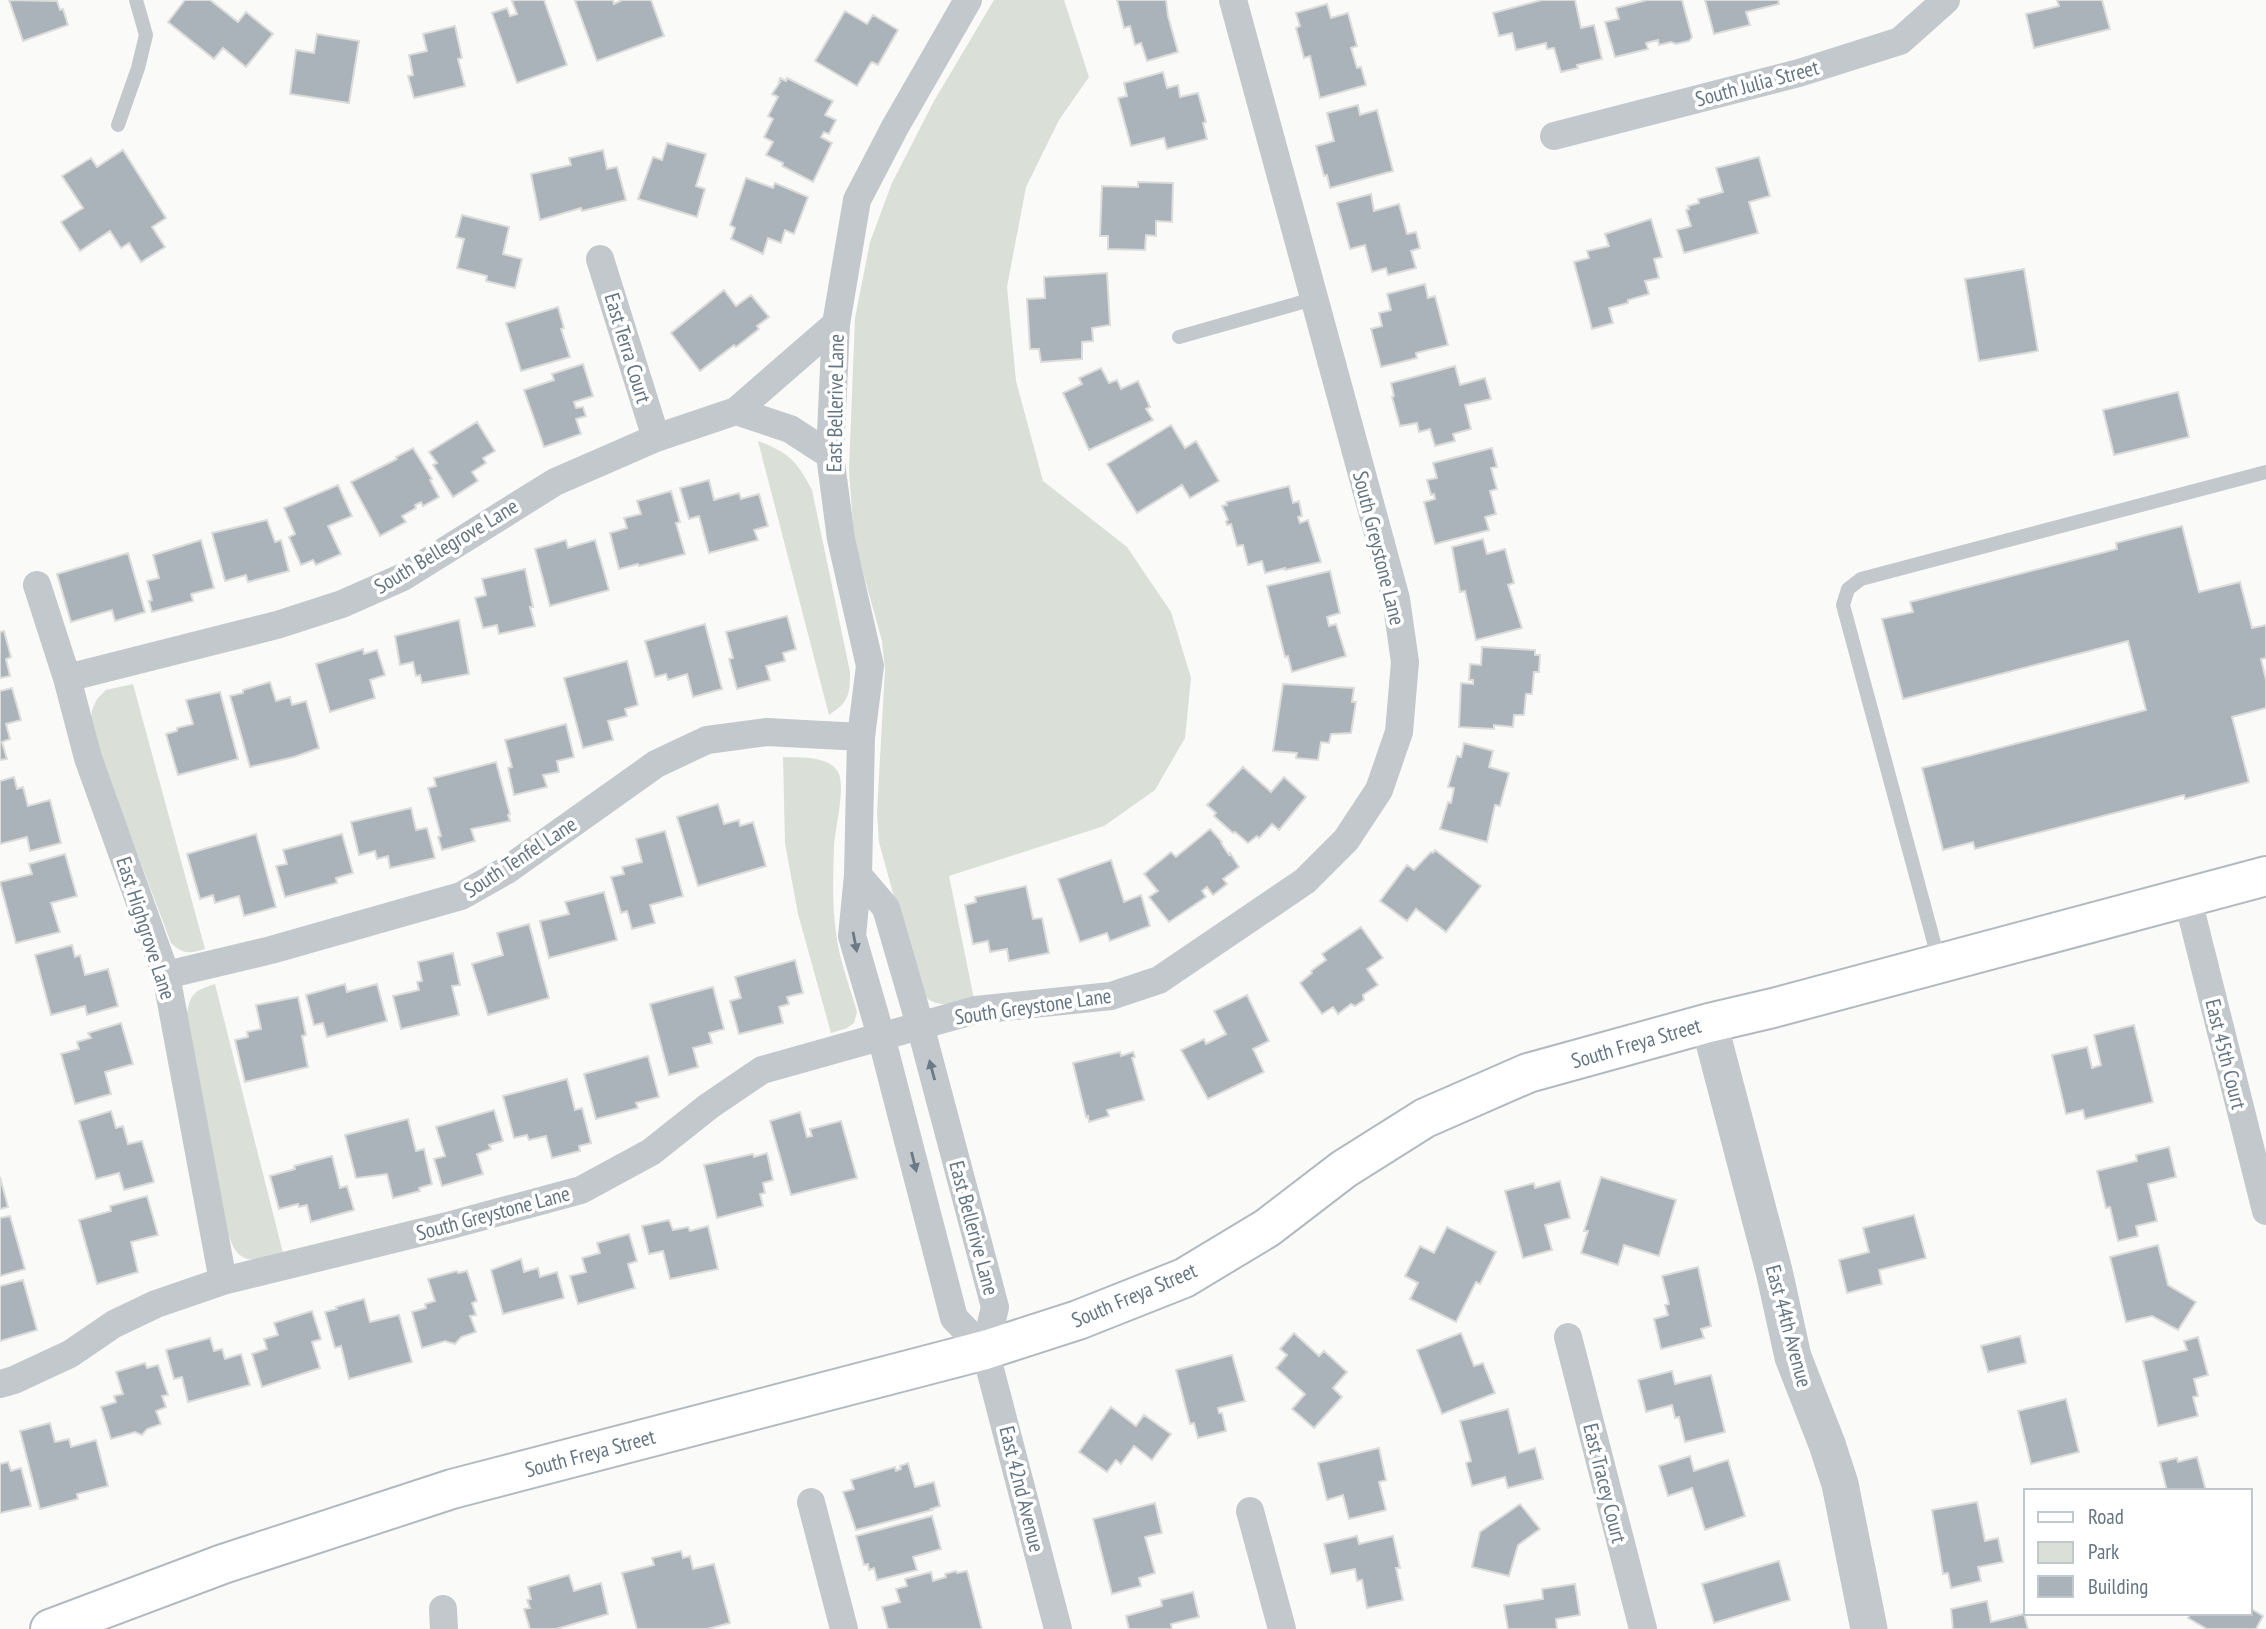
<svg xmlns="http://www.w3.org/2000/svg" width="2266" height="1629" viewBox="0 0 2266 1629" font-family="'PT Sans Narrow',sans-serif">
  <rect width="100%" height="100%" fill="#fafaf8"/>
  <path fill="#dadfd7" d="M994,0H1064L1089,77L1059,120L1026,187L1007,287L1016,381L1043,481L1127,547L1171,612L1191,678L1185,738L1155,790L1104,826L949,876L974,999C953,1004 936,1010 920,992L879,842L877,813L885,669L882,641L854,540L849,470L855,318L870,242L892,183L934,101Z
    M758,441C789,453 797,461 812,490L850,672C850,694 849,702 829,715Z
    M133,684L205,949C190,954 182,954 171,943L101,757L91,723L92,710L97,699L106,690Z
    M783,757C800,758 828,755 838,772C846,786 835,829 834,847C833,876 832,904 836,933C839,960 850,986 857,1012L854,1023L847,1028L831,1033L798,914L785,843Z
    M215,984L283,1253C254,1262 238,1267 228,1233L187,1014C190,993 196,990 215,984Z"/>
  <path fill="#aab3b9" stroke="#dcdcda" stroke-width="2" d="M9,0L57,1L60,10L63,9L68,25L23,41Z
    M185,0H210L238,22L246,12L273,34L246,67L223,48L214,59L168,22Z
    M516,0H544L567,65L517,83L492,13L507,8L510,16L517,14L512,1Z
    M578,0H613L614,4L622,0H651L664,36L597,61L575,1Z
    M1117,0H1166L1168,16L1178,52L1147,61L1141,43L1135,45L1130,26L1124,28Z
    M1542,0H1575L1581,28L1594,25L1602,59L1577,65L1578,68L1561,72L1554,48L1547,49L1546,43L1516,50L1512,33L1499,36L1493,13Z
    M1647,0H1682L1692,37L1689,41L1676,44L1671,42L1659,45L1658,40L1646,43L1648,49L1615,57L1605,22L1619,19L1616,8Z
    M1705,0H1778L1779,4L1746,12L1750,25L1714,34Z
    M2057,0H2102L2110,29L2034,48L2026,14L2059,6Z
    M1327,4L1331,18L1348,13L1357,46L1351,48L1357,68L1361,67L1366,85L1320,98L1310,56L1304,58L1296,28L1300,26L1296,13Z
    M845,11L867,24L873,15L898,30L878,65L872,62L870,64L857,86L815,61Z
    M455,26L462,58L458,59L465,86L414,98L408,76L413,75L409,55L427,51L423,34Z
    M317,34L359,41L349,103L290,94L296,50L314,53Z
    M1163,72L1167,88L1178,85L1180,97L1198,93L1206,122L1203,123L1207,139L1167,149L1164,138L1131,146L1118,98L1127,96L1124,83Z
    M780,78L786,81L787,78L833,101L825,115L836,120L829,134L824,132L821,137L832,143L813,182L782,166L783,163L766,155L773,142L764,137L773,119L768,116L778,97L772,94L780,82H779Z
    M1358,105L1360,115L1377,110L1393,171L1330,188L1327,175L1324,176L1316,146L1334,141L1327,113Z
    M667,143L706,154L696,186L705,189L697,217L638,199L653,157L662,160Z
    M123,150L166,218L152,227L165,247L141,262L129,243L121,248L110,231L80,251L61,222L83,208L62,176L91,158L97,167Z
    M603,150L607,169L617,167L626,200L582,211L581,208L540,220L531,174L571,165L569,158Z
    M1759,157L1770,196L1749,202L1758,233L1684,253L1677,230L1691,226L1686,210L1689,209L1688,206L1699,203L1698,199L1723,192L1716,168Z
    M746,178L773,188L775,183L808,197L794,234L785,230L781,243L768,238L763,254L731,239L735,228L730,225Z
    M1138,182L1173,183L1172,222L1156,221V236L1146,235L1145,250L1108,249V236H1100L1102,186L1138,187Z
    M1371,194L1374,211L1399,204L1407,234L1416,232L1420,248L1411,251L1416,268L1388,275L1386,268L1372,272L1365,245L1350,249L1337,203Z
    M462,215L509,227L503,254L522,259L515,288L486,281L487,276L457,268L464,239L456,237Z
    M1651,219L1662,257L1654,259L1659,278L1645,281L1649,294L1628,300V303L1609,308L1613,323L1592,329L1574,262L1589,258L1587,251L1609,246L1605,234Z
    M2024,269L2038,351L1979,361L1965,279Z
    M1107,273L1110,325L1092,328L1093,341L1082,342V359L1041,362L1039,349H1030L1027,299L1045,298L1044,277Z
    M1425,284L1428,298L1435,296L1448,345L1416,353L1417,358L1381,367L1371,329L1382,326L1379,313L1391,310L1387,294Z
    M724,290L736,306L751,295L769,317L757,326L759,329L736,347L734,345L700,371L671,333Z
    M558,307L564,328L561,329L570,357L521,371L506,323Z
    M583,364L593,396L574,402L576,408L583,407L586,416L576,419L581,434L544,447L524,390L554,380L552,374Z
    M1455,366L1460,385L1485,378L1491,399L1465,405L1471,429L1453,434L1455,441L1435,446L1430,429L1419,432L1417,423L1400,426L1392,397L1394,396L1391,383Z
    M1101,368L1109,383L1117,380L1121,389L1138,381L1150,407L1146,409L1153,420L1089,450L1063,393L1082,384L1079,378Z
    M2178,392L2189,437L2114,455L2103,410Z
    M477,422L495,451L483,458L486,463L472,472L478,481L453,497L433,465L437,463L429,452Z
    M1171,425L1185,448L1196,441L1219,481L1190,498L1182,485L1137,513L1107,464Z
    M413,448L432,479L430,480L439,497L423,506L421,502L415,505L416,508L402,516L406,522L380,536L351,482L397,459L396,457Z
    M1492,448L1497,467L1491,468L1497,489L1490,491L1496,514L1485,517L1489,530L1435,544L1424,502L1435,499L1434,494L1431,495L1427,480L1437,478L1433,463Z
    M709,480L714,500L739,493L741,499L759,494L768,526L754,530L758,540L709,553L699,516L689,519L680,488Z
    M338,485L352,516L328,526L341,554L316,565L313,560L301,565L289,537L295,534L284,508Z
    M1289,486L1293,503L1299,501L1302,516L1298,517L1300,523L1308,520L1321,562L1285,570V568L1265,573L1262,561L1248,565L1243,545L1237,546L1231,524L1227,525L1226,521L1228,520L1222,506L1227,505L1226,502Z
    M671,491L680,522L676,523L685,554L639,566L638,564L619,569L610,533L627,528L624,518L641,514L637,501Z
    M267,520L275,542L281,540L289,571L248,582L246,575L225,581L212,533Z
    M2182,526L2199,592L2240,582L2252,628L2266,625V658L2261,659L2266,680V708L2232,717L2249,782L2185,799L2184,795L1975,849L1973,842L1943,850L1922,768L2146,710L2128,641L1903,699L1882,619L1913,612L1910,602L2117,549L2116,543Z
    M1483,539L1487,554L1505,549L1514,583L1508,585L1522,628L1476,640L1465,591L1460,592L1452,547Z
    M201,540L214,588L191,594L193,601L152,612L149,601L152,600L147,581L159,578L153,555Z
    M566,540L568,548L595,540L609,590L550,606L535,549Z
    M128,553L145,612L115,621L112,610L71,622L57,574Z
    M525,569L533,607H530L535,626L499,634L497,625L483,628L475,598L486,595L482,579Z
    M1330,571L1340,613L1327,617L1329,626L1336,624L1346,656L1292,672L1288,656L1285,657L1267,586Z
    M787,616L796,649L783,653L785,661L766,666L770,680L737,689L729,659L733,658L726,632Z
    M459,620L469,674L422,683L420,675L416,676L413,662L400,665L395,636Z
    M705,624L722,689L693,697L687,674L668,680L666,674L655,677L645,641Z
    M4,631L11,657L6,659L10,676L0,678V632Z
    M1482,647L1535,650V655H1540L1539,672H1534L1532,694H1526L1524,715H1514L1513,727L1494,725V729L1459,727L1461,683L1473,684V680H1469L1470,664L1481,665Z
    M363,649L364,654L377,650L385,675L370,680L375,698L330,712L316,664Z
    M627,661L638,705L625,709L627,716L608,721L613,740L583,748L564,678Z
    M270,682L276,701L290,697L292,705L306,701L319,748L294,757L250,767L230,696L243,693V690Z
    M1283,684L1354,688L1352,702H1356L1351,733L1331,734L1329,743L1321,742L1318,760L1296,758L1297,753L1273,751Z
    M12,688L21,720L6,724L10,739L2,742L7,759L0,760V691Z
    M220,692L238,759L178,775L166,734L177,731V728L193,724L186,700Z
    M566,724L574,757L557,761L559,772L543,775L547,787L514,795L508,768L512,767L505,740Z
    M1464,743L1493,751L1489,767L1509,773L1500,806L1495,805L1487,842L1440,829L1448,802L1451,803L1454,788L1448,787L1457,756L1461,757Z
    M496,762L510,814L508,815L510,821L471,829L475,841L442,850L438,837L441,836L428,788L436,786L434,778Z
    M1243,767L1271,792L1284,777L1306,797L1279,830L1272,824L1259,838L1257,836L1248,843L1235,832L1233,833L1214,816L1216,813L1207,805Z
    M14,777L17,789L23,787L28,806L50,800L61,843L30,851L27,837L0,844V781Z
    M718,804L724,824L739,820L740,826L753,822L766,866L698,886L677,817Z
    M411,808L416,830L427,828L435,858L390,868L388,856L377,859L375,851L359,855L351,822Z
    M1210,829L1222,842L1221,843L1229,855L1230,853L1239,867L1223,879L1227,884L1213,895L1207,887L1202,891L1206,897L1169,922L1149,897L1158,891L1144,874L1171,852L1176,857Z
    M665,831L683,896L650,905L655,923L632,929L627,911L621,913L611,877L624,874L622,867L642,862L636,839Z
    M256,834L276,907L244,916L239,896L215,903L213,895L200,899L187,854Z
    M342,834L353,873L336,878L337,883L285,897L276,866L287,864L283,850Z
    M1435,850L1481,886L1446,932L1416,909L1407,921L1380,901L1407,865L1414,870L1431,852L1433,853Z
    M65,854L77,896L51,903L60,932L16,943L0,882L32,874L29,864Z
    M1111,860L1124,902L1141,895L1150,926L1110,941L1107,933L1080,942L1058,879Z
    M1026,886L1033,919L1042,918L1049,953L1009,961L1007,949L990,952L988,941L973,944L965,905L976,902L975,897Z
    M604,892L617,940L549,958L540,921L569,914L565,902Z
    M529,924L549,998L488,1015L472,964L503,955L497,933Z
    M1361,927L1383,958L1367,969L1378,985L1363,995L1364,1000L1355,1006L1351,1004L1338,1014L1333,1007L1322,1014L1300,983L1312,973L1311,971L1326,960L1322,954Z
    M72,945L75,957L80,955L85,975L108,969L118,1006L87,1015L85,1006L51,1015L35,955Z
    M453,953L460,985L452,986L459,1015L401,1029L393,996L419,990L417,982L422,981L418,962Z
    M795,960L803,993L787,997L789,1004L779,1007L783,1023L739,1034L730,1001L741,998L735,977Z
    M345,984L347,992L377,984L387,1021L327,1037L323,1023L314,1025L306,995Z
    M713,987L724,1029L709,1033L712,1043L693,1048L698,1067L669,1075L650,1004Z
    M1247,995L1269,1041L1253,1049L1264,1072L1208,1099L1181,1050L1204,1039L1206,1044L1226,1034L1214,1011Z
    M298,997L306,1035L302,1036L308,1067L245,1082L235,1040L248,1037L247,1032L261,1029L256,1005Z
    M121,1023L133,1064L105,1072L111,1094L75,1104L61,1054L79,1049L77,1042L91,1038L88,1033Z
    M2134,1025L2153,1102L2085,1119L2083,1110L2066,1114L2052,1055L2087,1047L2092,1068L2101,1065L2094,1035Z
    M1120,1052L1121,1056L1133,1052L1135,1057L1132,1058L1144,1100L1107,1110L1109,1116L1089,1122L1088,1116L1086,1117L1073,1063Z
    M648,1056L659,1097L636,1103L638,1108L596,1119L584,1074Z
    M567,1079L575,1110L582,1108L591,1143L579,1146L580,1151L552,1158L546,1136L529,1140L527,1135L514,1138L503,1096Z
    M494,1110L503,1141L489,1145L491,1149L477,1154L483,1174L442,1186L434,1159L445,1156L436,1127Z
    M111,1111L116,1128L123,1126L128,1144L142,1141L154,1182L124,1190L119,1173L96,1179L79,1121Z
    M800,1112L807,1137L812,1136L810,1129L841,1121L857,1178L791,1195L770,1121Z
    M408,1119L416,1151L424,1149L432,1184L419,1188L420,1191L393,1198L387,1174L356,1178L345,1135Z
    M2169,1147L2176,1177L2148,1184L2157,1221L2136,1226L2138,1236L2118,1241L2110,1207L2106,1208L2097,1171L2137,1161L2136,1155Z
    M767,1153L773,1180L763,1183L765,1193L760,1194L763,1206L717,1218L704,1165L753,1154L754,1157Z
    M332,1156L340,1188L347,1186L354,1210L311,1222L307,1205L299,1207L298,1204L279,1209L270,1176L295,1169L294,1166Z
    M0,1177L8,1207L0,1209Z
    M1601,1177L1676,1200L1659,1256L1624,1245L1618,1265L1581,1253L1588,1231H1584Z
    M1560,1181L1570,1218L1545,1225L1552,1250L1523,1258L1505,1191L1534,1183L1535,1188Z
    M147,1196L158,1235L131,1242L138,1272L97,1284L79,1220L111,1211L110,1206Z
    M1914,1215L1926,1258L1879,1270L1882,1284L1847,1293L1839,1260L1869,1252L1863,1228Z
    M10,1216L25,1269L0,1276V1218Z
    M669,1220L673,1230L688,1227L690,1231L708,1226L718,1269L670,1279L663,1251L649,1254L642,1226Z
    M1447,1227L1496,1252L1480,1284L1476,1282L1456,1322L1410,1299L1418,1283L1405,1276L1420,1246L1434,1253Z
    M629,1234L637,1261L628,1264L635,1288L578,1304L570,1276L586,1272L582,1258L600,1253L597,1243Z
    M2158,1245L2168,1285L2196,1302L2178,1330L2152,1316L2126,1322L2110,1257Z
    M521,1259L524,1272L538,1268L540,1277L557,1272L564,1298L503,1314L491,1270Z
    M1698,1267L1711,1326L1701,1329L1704,1338L1661,1349L1654,1319L1668,1315L1665,1305L1669,1304L1662,1276Z
    M457,1271L458,1273L467,1271L477,1301L472,1303L476,1315L470,1316L476,1332L461,1337L455,1344L445,1341L422,1348L412,1312L426,1308L425,1304L435,1301L428,1279Z
    M23,1280L37,1330L0,1341V1286Z
    M364,1299L370,1322L399,1315L412,1362L349,1379L341,1346L335,1348L325,1312L337,1309L336,1307Z
    M312,1311L321,1339L312,1342L320,1368L262,1387L252,1354L267,1349L264,1339L278,1335L274,1323Z
    M1294,1333L1319,1356L1324,1351L1347,1372L1333,1388L1342,1397L1314,1428L1292,1409L1305,1394L1276,1368L1287,1355L1280,1349Z
    M1461,1333L1474,1366L1483,1363L1495,1393L1442,1414L1417,1350Z
    M2020,1336L2026,1363L1988,1372L1981,1346Z
    M2198,1337L2208,1375L2194,1379L2198,1396L2193,1397L2198,1416L2158,1426L2143,1361L2187,1350L2184,1341Z
    M210,1338L214,1351L222,1349L225,1359L241,1354L250,1385L188,1402L182,1377L174,1379L166,1350Z
    M1232,1355L1245,1401L1218,1408L1219,1413H1222L1226,1431L1198,1438L1194,1423L1190,1424L1176,1370Z
    M145,1363L147,1368L158,1365L168,1395L162,1396L166,1407L156,1411L161,1424L147,1429L142,1435L135,1432L111,1439L101,1407L116,1402L114,1396L123,1394L116,1372Z
    M1672,1371L1675,1384L1711,1375L1725,1432L1685,1442L1679,1417L1675,1418L1672,1405L1646,1412L1638,1380Z
    M2066,1399L2079,1452L2031,1464L2018,1411Z
    M1111,1407L1136,1426L1144,1415L1171,1434L1152,1460L1134,1446L1121,1464L1116,1460L1107,1472L1079,1452Z
    M1508,1409L1519,1453L1535,1448L1543,1479L1508,1488L1505,1477L1472,1486L1466,1463L1471,1461L1460,1421Z
    M50,1423L55,1442L69,1439L71,1447L96,1440L108,1486L77,1494L78,1499L40,1509L20,1431Z
    M1379,1448L1386,1480L1379,1482L1386,1510L1349,1519L1343,1495L1327,1500L1318,1463Z
    M1690,1456L1694,1471L1728,1460L1745,1516L1705,1530L1692,1488L1668,1496L1659,1466Z
    M2197,1457L2206,1491H2167L2160,1462L2177,1458L2178,1462Z
    M8,1462L11,1471L21,1468L31,1506L0,1513V1464Z
    M908,1463L915,1487L934,1482L940,1506L931,1509L932,1510L856,1530L843,1492L854,1489L851,1480L895,1467L896,1471L901,1469L900,1466Z
    M1977,1502L1985,1541L1998,1538L2003,1562L1978,1567L1981,1581L1951,1588L1948,1573L1943,1574L1932,1510Z
    M1155,1503L1162,1533L1145,1537L1155,1573L1139,1578L1141,1586L1112,1594L1093,1519Z
    M1520,1504L1540,1529L1518,1545L1509,1576L1472,1567L1480,1532Z
    M932,1516L941,1549L913,1557L917,1570L877,1580L874,1568L869,1570L868,1564L864,1565L856,1536Z
    M1357,1536L1359,1544L1393,1536L1400,1568H1396L1403,1600L1367,1608L1362,1580L1357,1581L1355,1569L1331,1574L1324,1544Z
    M681,1551L683,1558L690,1556L693,1569L714,1564L730,1623L707,1629H637L622,1573L654,1565L652,1558Z
    M1779,1561L1790,1600L1714,1623L1702,1584Z
    M956,1571L957,1573L967,1571L982,1629H888L882,1607L900,1602L896,1589L907,1586L905,1579L931,1572L933,1581L946,1577L945,1574Z
    M569,1575L574,1591L601,1583L608,1614L556,1629H530L524,1609L530,1608L527,1600L531,1599L528,1587Z
    M1575,1584L1580,1615L1556,1619L1557,1629H1508L1504,1605L1543,1599L1542,1589Z
    M1193,1592L1199,1617L1171,1624L1172,1629H1129L1126,1616L1162,1606L1161,1600Z
    M1987,1601L1991,1622L2024,1614L2028,1629H1953L1951,1609Z
    M2250,1608L2263,1616L2256,1629H2207L2188,1618L2191,1613H2250Z"/>
  <g fill="none" stroke-linecap="round" stroke-linejoin="round">
    <g stroke="#b3babf" stroke-width="42">
      <path id="secondary" d="M50,1629L223,1564L452,1489L985,1350L1078,1320L1184,1278L1267,1228L1344,1169L1425,1118L1528,1073L1709,1023L1773,1008L2266,876"/>
    </g>
    <path stroke="#c3c8cc" stroke-width="14" d="M118,125L138,68L146,35L136,0
      M1179,337L1313,299
      M1939,961L1843,605L1848,589L1861,579L2266,472"/>
    <path stroke="#c3c8cc" stroke-width="28" d="M968,0L895,127L857,200L836,324L830,455L841,539L870,666L861,737L858,875L852,936L881,1036L954,1318L985,1350
      M1554,136L1799,73L1900,41L1946,0
      M600,259L656,438
      M736,411L790,429L830,455
      M37,585L67,678L88,758L166,975L223,1281
      M67,678L277,625L342,604L403,577L555,482L656,438L736,411L836,324
      M858,875L886,908L920,1025L995,1307L985,1350L1058,1629
      M2187,896L2266,1211
      M166,975L271,950L461,896L507,870L656,764L707,740L767,732L861,737
      M1568,1337L1643,1629
      M0,1384L14,1380L70,1354L114,1324L156,1304L223,1281L451,1225L581,1190L651,1152L709,1106L762,1070L976,1010L1111,996L1159,980L1305,881L1346,840L1379,790L1399,732L1405,662L1396,599L1233,0
      M811,1502L844,1629
      M1250,1511L1282,1629
      M443,1609L444,1629"/>
    <path stroke="#c3c8cc" stroke-width="37" d="M1709,1023L1774,1271L1793,1357L1827,1444L1840,1484L1869,1629"/>
    <use href="#secondary" stroke="#fff" stroke-width="38"/>
  </g>
  <defs><path id="oneway-solid" d="M-6-.8H1V-3.2L6.5 0L1 3.2V.8H-6Z" transform="scale(1.75)"/></defs>
  <g fill="#6a7a87">
    <use href="#oneway-solid" transform="translate(855 942) rotate(79)"/>
    <use href="#oneway-solid" transform="translate(932 1070) rotate(-105)"/>
    <use href="#oneway-solid" transform="translate(914 1162) rotate(76)"/>
  </g>
  <g text-anchor="middle" dominant-baseline="central" stroke-width="7" stroke-linejoin="round" paint-order="stroke">
    <g font-size="21" fill="#657683" stroke="#fff">
      <text transform="translate(1757 83) rotate(-15)">South Julia Street</text>
      <text transform="translate(628 348) rotate(73)">East Terra Court</text>
      <text transform="translate(835 403) rotate(-89)">East Bellerive Lane</text>
      <text transform="translate(446 546) rotate(-31)">South Bellegrove Lane</text>
      <text transform="translate(1379 548) rotate(76)">South Greystone Lane</text>
      <text transform="translate(520 857) rotate(-33)">South Tenfel Lane</text>
      <text transform="translate(146 928) rotate(72)">East Highgrove Lane</text>
      <text transform="translate(1033 1006) rotate(-8)">South Greystone Lane</text>
      <text transform="translate(1636 1043) rotate(-16)">South Freya Street</text>
      <text transform="translate(2226 1054) rotate(76)">East 45th Court</text>
      <text transform="translate(493 1213) rotate(-15)">South Greystone Lane</text>
      <text transform="translate(974 1228) rotate(75)">East Bellerive Lane</text>
      <text transform="translate(1134 1295) rotate(-23)">South Freya Street</text>
      <text transform="translate(1789 1326) rotate(75)">East 44th Avenue</text>
      <text transform="translate(590 1453) rotate(-15)">South Freya Street</text>
      <text transform="translate(1605 1483) rotate(76)">East Tracey Court</text>
      <text transform="translate(1022 1489) rotate(76)">East 42nd Avenue</text>
    </g>
  </g>
  <rect x="2024" y="1489" width="228" height="126" fill="#ffffff" stroke="#c1c8cd" stroke-width="2"/>
  <rect x="2038" y="1512" width="35" height="10" fill="#ffffff" stroke="#c1c8cd" stroke-width="2"/>
  <text x="2088" y="1524" font-size="21" fill="#657683">Road</text>
  <rect x="2038" y="1542" width="35" height="21" fill="#dadfd7" stroke="#c1c8cd" stroke-width="2"/>
  <text x="2088" y="1559" font-size="21" fill="#657683">Park</text>
  <rect x="2038" y="1576" width="35" height="21" fill="#aab3b9" stroke="#c1c8cd" stroke-width="2"/>
  <text x="2088" y="1594" font-size="21" fill="#657683">Building</text>
</svg>
